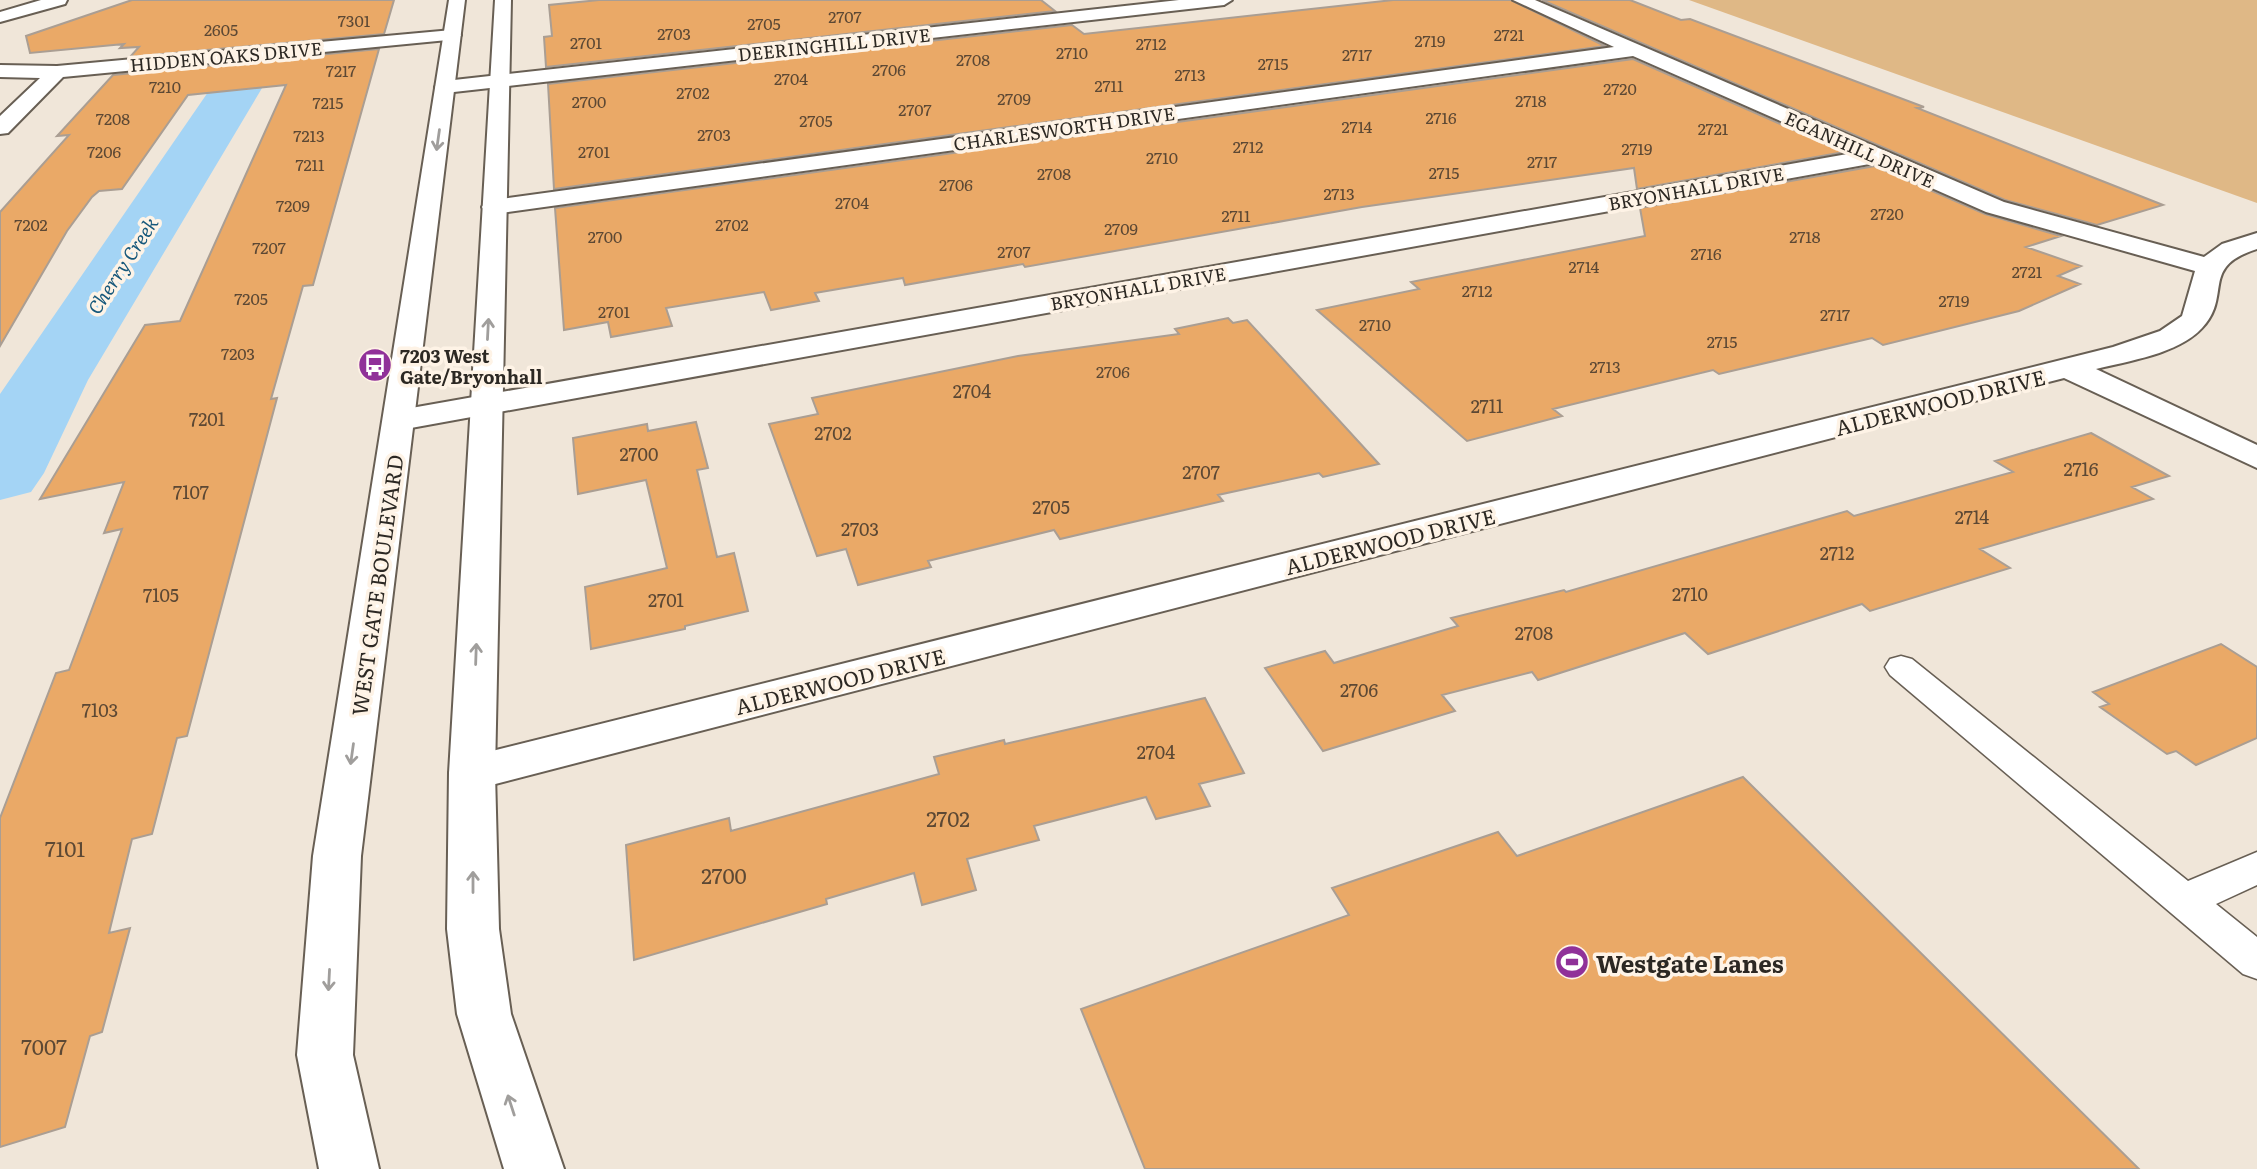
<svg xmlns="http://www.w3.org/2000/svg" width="2257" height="1169" viewBox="0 0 2257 1169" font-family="Literata,serif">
  <rect width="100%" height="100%" fill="#f0e6d9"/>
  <path fill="#dfb886" d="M1689,0H2257V203Z"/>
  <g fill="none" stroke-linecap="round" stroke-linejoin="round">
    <path fill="#a4d4f5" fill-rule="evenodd" d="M252,48L269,53L277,63L88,380L44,473L31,492L0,500V394L235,53Z"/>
  </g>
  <path fill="#eaa967" stroke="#aa9e93" stroke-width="2" d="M132,0H394L384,34L130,57L139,47L120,48L124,44L30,53L26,36Z
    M599,0H1041L1055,11L546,67L544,37L552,36L549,5Z
    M1393,0H1511L1605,46L554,189L548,84L1072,25L1084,34Z
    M1542,0H1630L1681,20L1690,19L1924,107L1917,108L2163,205L2097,225L2005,200Z
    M379,49L313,285L303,286L271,399L277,398L187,736L177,738L152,834L132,839L109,933L130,928L102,1032L90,1036L65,1127L0,1147V818L56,673L69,670L122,529L104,533L124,482L40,499L145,325L180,321L286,85L188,95L122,189L99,191L92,197L67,231L0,346V212L69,135L57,136L113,75Z
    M1633,59L1844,152L1637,189L1634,168L1362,207L1025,267L1023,264L905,285L903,278L815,293L819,301L771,310L764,292L666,308L672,326L611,337L608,322L564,330L555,208Z
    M1875,166L1985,214L2061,236L2026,247L2081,266L2058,276L2080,284L2019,311L1883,345L1872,338L1719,374L1713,370L1553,409L1562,416L1467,441L1317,310L1419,289L1411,282L1645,236L1640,208Z
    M1228,318L1233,323L1247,320L1379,464L1323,477L1319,473L1218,495L1223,501L1060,539L1054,530L928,561L931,567L858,585L846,549L817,556L769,424L818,414L812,398L1018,356L1179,334L1175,329Z
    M696,422L708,468L697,470L717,557L734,553L748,611L685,626V629L591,649L585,587L667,568L646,480L578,494L573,438L647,424L648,431Z
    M2091,433L2169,476L2132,487L2153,499L1980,549L2010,568L1870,611L1862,604L1708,654L1685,633L1538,680L1532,672L1442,695L1455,711L1323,751L1265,668L1325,651L1334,663L1458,626L1451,618L1564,590L1566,592L1847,511L1854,516L2013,472L1995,461Z
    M2221,644L2257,667V738L2196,765L2176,751L2167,754L2137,733L2100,707L2109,704L2093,692Z
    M1205,698L1244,773L1199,784L1210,806L1156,819L1146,797L1034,826L1039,840L967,859L976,890L922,905L914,873L826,899L827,904L634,960L626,845L729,818L731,831L939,774L934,757L1004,740L1005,744Z
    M1743,777L2139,1169H1145L1081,1009L1349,915L1332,888L1498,832L1517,856Z"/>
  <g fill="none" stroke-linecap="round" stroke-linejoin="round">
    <g stroke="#685f54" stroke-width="3">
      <path id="lane" d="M1901,656L1912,659L2188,881L2257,852V885L2216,904L2257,937V979L2243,974L1890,675L1885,667L1890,659Z"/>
    </g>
    <g stroke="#685f54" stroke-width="4">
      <path id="street" d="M1179,0H1232L1224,5L445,93L435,87L445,81Z
        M1513,0H1535L2004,202L2204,257L2222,244L2257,233V249C2199,267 2233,295 2202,328C2178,354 2128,361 2096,369L2257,445V468L2064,378L472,790L456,785L449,773L456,761L472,756L2113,347L2160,331L2182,316L2195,271L1986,212L1875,163L400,430L389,427L384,420L389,413L400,410L1853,153L1633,56L494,214L485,212L482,207L485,202L494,200L1614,47Z
        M452,30L461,35L458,39L63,77L8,133L0,134V116L40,78L0,77V65L57,66Z"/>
    </g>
    <g stroke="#685f54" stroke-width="4">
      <path id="secondary" d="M41,0H67L65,4L0,22V12Z
        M449,0H465L361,856L353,1055L379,1169H319L297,1055L313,856Z
        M495,0H511L495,773L499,929L511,1014L564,1169H504L457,1014L447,929L449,773Z"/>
    </g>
    <use href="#lane" fill="#fff" fill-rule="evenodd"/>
    <use href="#street" fill="#fff" fill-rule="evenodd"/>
    <use href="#secondary" fill="#fff" fill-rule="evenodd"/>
  </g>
  <defs><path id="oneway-shaft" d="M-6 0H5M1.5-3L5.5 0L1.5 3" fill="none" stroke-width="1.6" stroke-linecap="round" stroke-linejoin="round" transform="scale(1.75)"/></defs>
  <g stroke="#a09e9c">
    <use href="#oneway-shaft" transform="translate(438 140) rotate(98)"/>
    <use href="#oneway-shaft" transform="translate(488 329) rotate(-87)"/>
    <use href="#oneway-shaft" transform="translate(476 654) rotate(-88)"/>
    <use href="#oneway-shaft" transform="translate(352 754) rotate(98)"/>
    <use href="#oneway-shaft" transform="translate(473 882) rotate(-90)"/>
    <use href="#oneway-shaft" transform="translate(329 980) rotate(93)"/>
    <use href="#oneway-shaft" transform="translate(511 1105) rotate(-108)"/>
  </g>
  <defs>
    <g id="bus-disc" transform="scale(1.75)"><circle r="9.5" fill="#903199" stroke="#fef3e6"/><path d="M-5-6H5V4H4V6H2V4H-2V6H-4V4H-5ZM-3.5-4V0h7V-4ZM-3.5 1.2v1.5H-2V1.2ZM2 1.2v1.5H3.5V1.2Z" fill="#fff"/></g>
    <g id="stadium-disc" transform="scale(1.75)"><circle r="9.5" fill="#903199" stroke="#fef3e6"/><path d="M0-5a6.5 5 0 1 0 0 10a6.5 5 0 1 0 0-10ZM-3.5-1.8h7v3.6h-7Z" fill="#fff"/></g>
  </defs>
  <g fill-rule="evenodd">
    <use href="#bus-disc" x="375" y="365"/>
    <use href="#stadium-disc" x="1572" y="962"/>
  </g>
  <g text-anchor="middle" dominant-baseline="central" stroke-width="7" stroke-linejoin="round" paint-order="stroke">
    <g font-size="16" fill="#5c4834">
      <text x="845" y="16">2707</text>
      <text x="354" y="20">7301</text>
      <text x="764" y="23">2705</text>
      <text x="221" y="29">2605</text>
      <text x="674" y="33">2703</text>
      <text x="1509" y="34">2721</text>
      <text x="1430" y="40">2719</text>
      <text x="586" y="42">2701</text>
      <text x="1151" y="43">2712</text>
      <text x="1072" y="52">2710</text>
      <text x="1357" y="54">2717</text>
      <text x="973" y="59">2708</text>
      <text x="1273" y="63">2715</text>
      <text x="889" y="69">2706</text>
      <text x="341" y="70">7217</text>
      <text x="1190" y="74">2713</text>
      <text x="791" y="78">2704</text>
      <text x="1109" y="85">2711</text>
      <text x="165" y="86">7210</text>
      <text x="1620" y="88">2720</text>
      <text x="693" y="92">2702</text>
      <text x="1014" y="98">2709</text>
      <text x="1531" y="100">2718</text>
      <text x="589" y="101">2700</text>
      <text x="328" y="102">7215</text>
      <text x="915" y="109">2707</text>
      <text x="1441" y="117">2716</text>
      <text x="113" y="118">7208</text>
      <text x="816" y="120">2705</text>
      <text x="1357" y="126">2714</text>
      <text x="1713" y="128">2721</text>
      <text x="714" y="134">2703</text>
      <text x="309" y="135">7213</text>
      <text x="1248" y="146">2712</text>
      <text x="1637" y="148">2719</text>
      <text x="104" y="151">7206</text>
      <text x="594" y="151">2701</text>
      <text x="1162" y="157">2710</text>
      <text x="1542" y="161">2717</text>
      <text x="310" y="164">7211</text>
      <text x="1444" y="172">2715</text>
      <text x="1054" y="173">2708</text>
      <text x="956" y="184">2706</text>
      <text x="1339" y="193">2713</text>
      <text x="852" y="202">2704</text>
      <text x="293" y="205">7209</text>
      <text x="1887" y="213">2720</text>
      <text x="1236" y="215">2711</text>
      <text x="31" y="224">7202</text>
      <text x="732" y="224">2702</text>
      <text x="1121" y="228">2709</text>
      <text x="605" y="236">2700</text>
      <text x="1805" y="236">2718</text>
      <text x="269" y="247">7207</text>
      <text x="1014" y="251">2707</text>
      <text x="1706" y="253">2716</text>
      <text x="1584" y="266">2714</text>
      <text x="2027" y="271">2721</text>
      <text x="1477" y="290">2712</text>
      <text x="251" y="298">7205</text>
      <text x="1954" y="300">2719</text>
      <text x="614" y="311">2701</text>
      <text x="1835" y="314">2717</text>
      <text x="1375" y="324">2710</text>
      <text x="1722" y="341">2715</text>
      <text x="238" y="353">7203</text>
      <text x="1605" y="366">2713</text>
      <text x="1113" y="371">2706</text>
    </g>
    <g font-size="18" fill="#2c2823" stroke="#fef3e6">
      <text transform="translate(834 44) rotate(-6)">DEERINGHILL DRIVE</text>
      <text transform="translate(226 56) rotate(-5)">HIDDEN OAKS DRIVE</text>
      <text transform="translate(1064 128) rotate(-8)">CHARLESWORTH DRIVE</text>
      <text transform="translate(1860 149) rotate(24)">EGANHILL DRIVE</text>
      <text transform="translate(1696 188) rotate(-10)">BRYONHALL DRIVE</text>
      <text transform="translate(1138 288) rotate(-10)">BRYONHALL DRIVE</text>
    </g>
    <g font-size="18" font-weight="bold" fill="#2c2823" stroke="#fef3e6" text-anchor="start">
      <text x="400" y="355">7203 West<tspan x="400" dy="21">Gate/Bryonhall</tspan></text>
    </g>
    <g font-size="18" fill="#5c4834">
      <text x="972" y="390">2704</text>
      <text x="1487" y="405">2711</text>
      <text x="207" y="418">7201</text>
      <text x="833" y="432">2702</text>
      <text x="639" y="453">2700</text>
      <text x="2081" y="468">2716</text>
      <text x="1201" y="471">2707</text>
      <text x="191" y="491">7107</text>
      <text x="1051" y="506">2705</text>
      <text x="1972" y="516">2714</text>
      <text x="860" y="528">2703</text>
      <text x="1837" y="552">2712</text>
      <text x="1690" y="593">2710</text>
      <text x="161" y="594">7105</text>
      <text x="666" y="599">2701</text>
      <text x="1534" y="632">2708</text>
      <text x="1359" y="689">2706</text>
      <text x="100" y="709">7103</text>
      <text x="1156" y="751">2704</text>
    </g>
    <g font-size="19" font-style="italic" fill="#17587b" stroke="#fef3e6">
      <text transform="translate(122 265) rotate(-57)">Cherry Creek</text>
    </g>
    <g font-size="21" fill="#2c2823" stroke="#fef3e6">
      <text transform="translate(1940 401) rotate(-14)">ALDERWOOD DRIVE</text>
      <text transform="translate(1390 540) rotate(-14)">ALDERWOOD DRIVE</text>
      <text transform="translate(376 585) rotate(-82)">WEST GATE BOULEVARD</text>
      <text transform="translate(840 680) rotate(-14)">ALDERWOOD DRIVE</text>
    </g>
    <g font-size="21" fill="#5c4834">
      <text x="948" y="817">2702</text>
      <text x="65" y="847">7101</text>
      <text x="724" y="874">2700</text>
      <text x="44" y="1045">7007</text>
    </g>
    <g font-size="24" font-weight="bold" fill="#2c2823" stroke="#fef3e6" text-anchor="start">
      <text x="1596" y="962">Westgate Lanes</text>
    </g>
  </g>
</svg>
